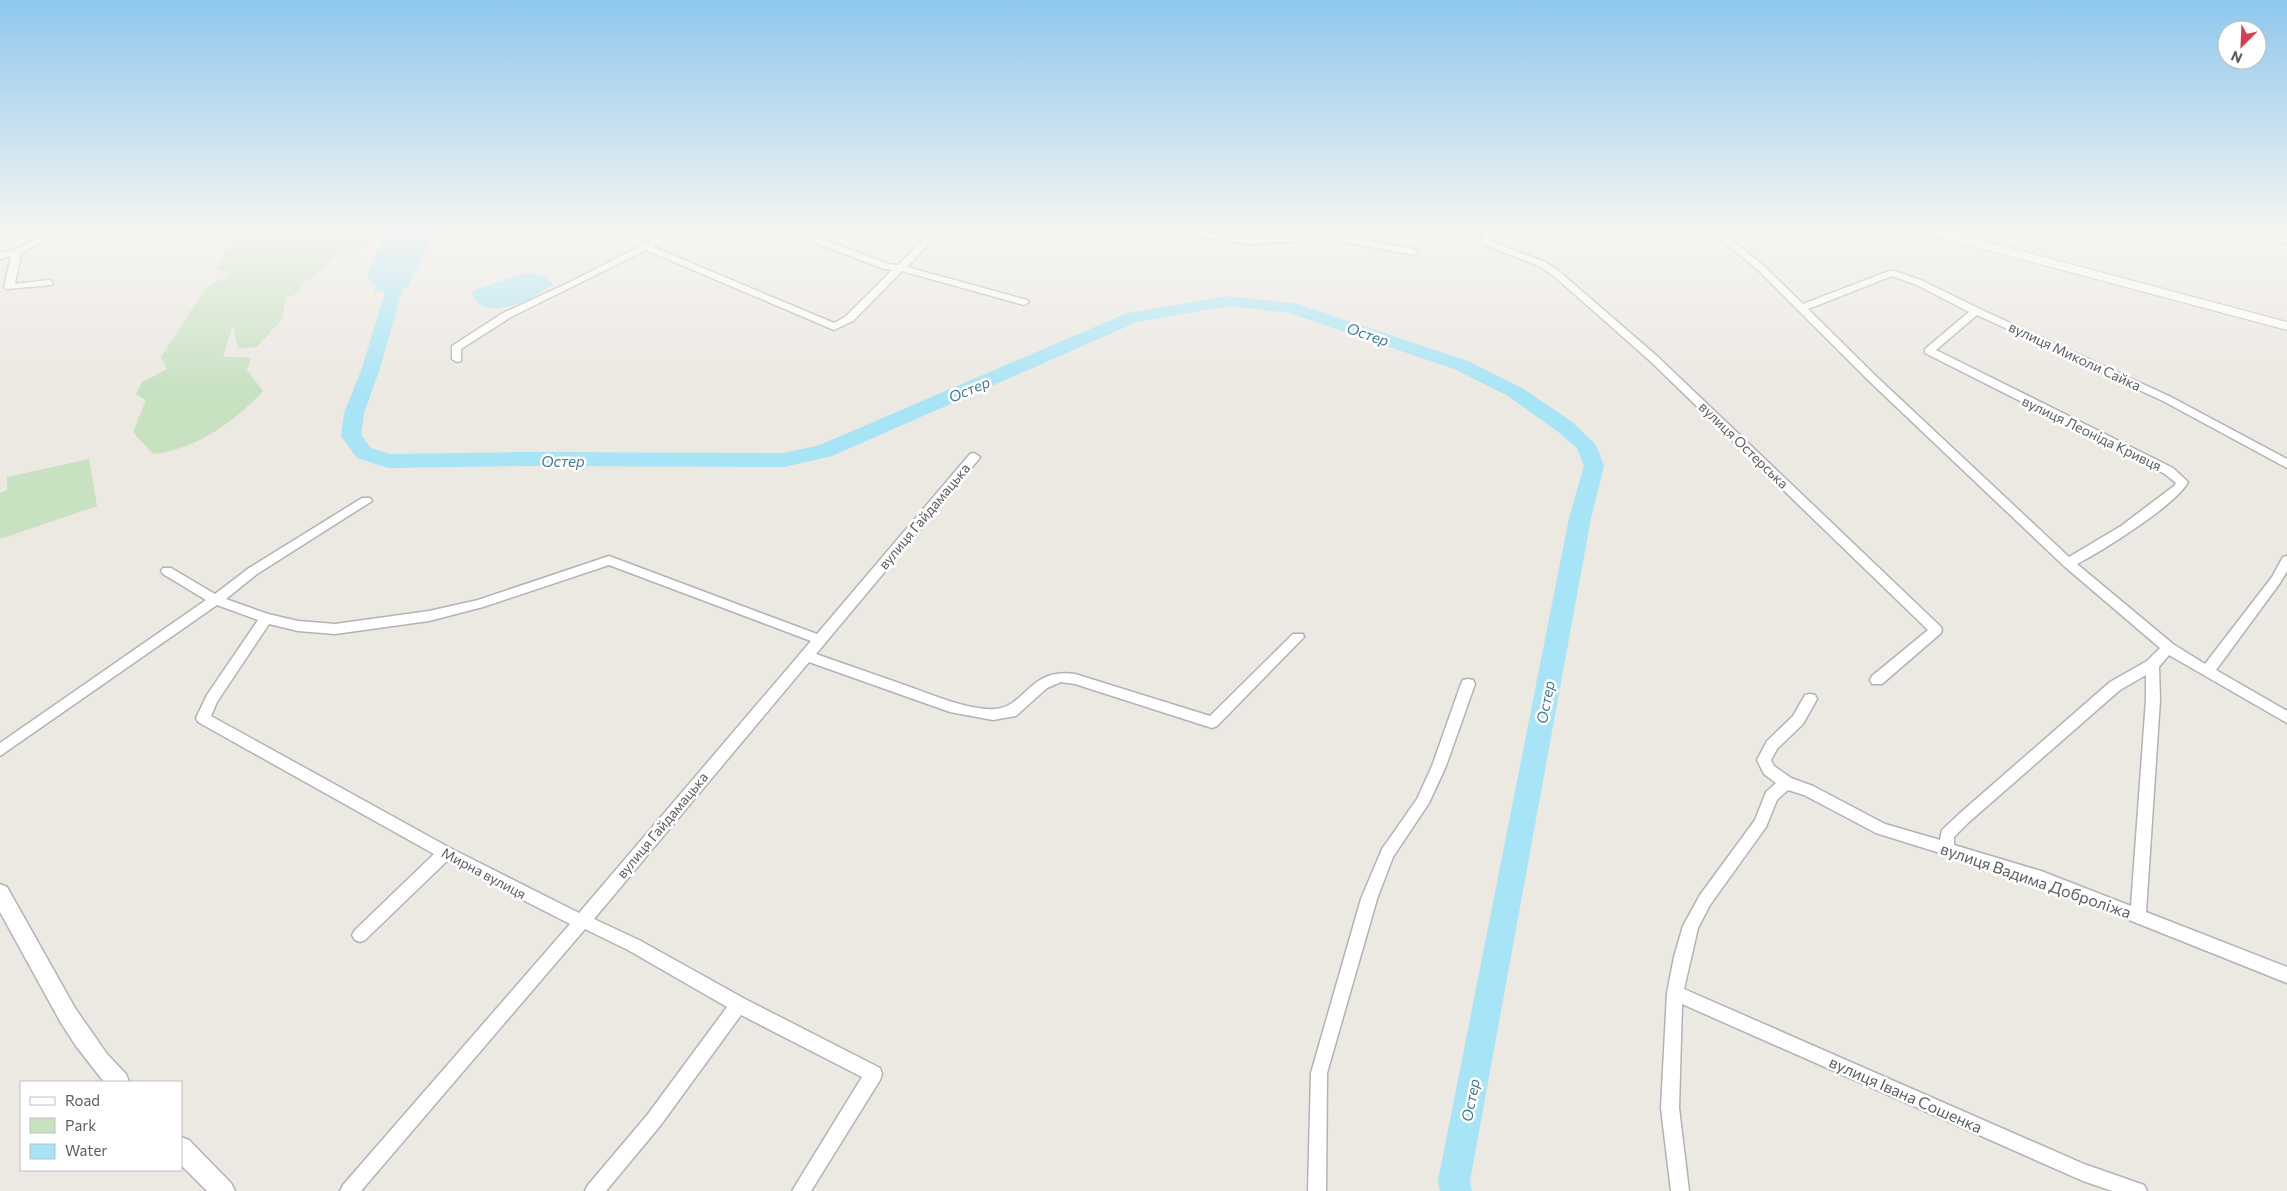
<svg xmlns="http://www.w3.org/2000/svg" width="2287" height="1191" viewBox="0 0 2287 1191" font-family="Commissioner,sans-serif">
  <rect width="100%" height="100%" fill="#ece8e2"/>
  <path fill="#c7e1c1" d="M236,229H375L371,244C363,249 354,254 344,250C329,261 317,274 301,285L300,291L291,296L286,295L282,319L257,347L238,349L233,325L223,357H245L251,359L247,370L263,391C234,422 197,449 153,454L133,432L146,400L136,394L142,382L167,369L161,357L206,287L234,273L216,270Z
    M89,459L97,506L0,539V493L7,490V477Z"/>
  <path fill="#a7e4f6" d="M387,229H437L407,288L374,292L376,286L367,277Z
    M526,273C536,273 545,275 552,282V285C534,299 482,326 471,292L477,289Z"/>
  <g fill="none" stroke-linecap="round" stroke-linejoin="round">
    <path fill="#a7e4f6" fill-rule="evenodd" d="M404,229H420L380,368L364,413L361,435L371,448L389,454L532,452L784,453L820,445L1127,313L1228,296L1298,304L1468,361L1522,388L1571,421L1596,445L1604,466L1591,518L1470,1181L1472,1191H1440L1438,1181L1569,518L1584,466L1577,448L1557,431L1508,396L1454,369L1289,313L1228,306L1137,322L832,456L784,467L532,466L388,468L357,458L341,436L344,413L362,368Z"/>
    <g stroke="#afb4b6" stroke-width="3">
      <path id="minor" d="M58,229H70L21,253L15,284L49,280L52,281V285L6,289L4,287L11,256L0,259V253L14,250Z
        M674,229H685L653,247L834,323L845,317L892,270L884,269L814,242L812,240L817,237L888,264L898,265L934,229H943L907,267L1027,300L1029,302L1024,305L902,271L853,321L834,330L646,250L511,317L461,349V361L457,362L452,359V346L503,313L568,283Z
        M1181,229H1194L1206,232L1249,238L1330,233L1413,249L1418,252L1413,255L1330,239L1249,244L1205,238Z
        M1486,229H1495L1491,241L1547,263L1561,273L1658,357L1941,627L1942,630L1941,633L1882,684H1872L1870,680L1872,676L1928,630L1650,361L1555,277L1541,267L1483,244L1481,242Z
        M1708,229H1717L1763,265L1803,304L1889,271H1895L1923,281L1980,309L2171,397L2287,459V468L2163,401L1977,315L1936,350L2173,468L2188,482C2176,505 2102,551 2077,564L2173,644L2205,664L2272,577L2283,557L2287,556V571L2280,583L2216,670L2287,711V723L2169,655L2159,667L2160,700L2146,912L2287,967V983L2039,884L1876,833L1804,795L1788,790L1777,800L1766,827L1710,905L1698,928L1684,989L2084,1164L2144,1185L2147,1191H2112L2083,1181L1682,1004L1679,1108L1689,1191H1671L1661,1108L1667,993L1674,957L1683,926L1700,895L1755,820L1766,792L1776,783L1764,774L1757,760L1767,741L1793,716L1805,695L1810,694L1815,695L1817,699L1803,724L1777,749L1771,760L1774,766L1791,778L1813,786L1885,824L1940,840L1942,830L1959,814L2110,682L2147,661L2160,648L2064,566L1870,382L1757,269ZM1892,276L1917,285L1969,312L1925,349V353L2165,474L2176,483L2174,486L2121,526L2069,557L1878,378L1808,309ZM2146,675V700L2131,906L2041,871L1954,845V837L1969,822L2120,690Z
        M2236,229H2251L2287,237V243Z
        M974,453L980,457L978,460L816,654C848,665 881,677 913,688C935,696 972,711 995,709C1026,707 1029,667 1075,674L1210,716L1293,634H1303L1304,637L1217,726L1212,728L1075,684L1061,682L1047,688L1016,716L993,720L950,712L809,662L594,919L639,940L745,999L880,1068L882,1074L880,1080L811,1191H792L862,1077L741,1015L660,1126L606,1191H585L588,1185L648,1114L727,1007L628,950L585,929L361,1191H340L343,1185L570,924L447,861L365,940L360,942L355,940L352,935L355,930L434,854L198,722L196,718L207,695L258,620L217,605L0,756V743L206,600L163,574L161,571L163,568H171L215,594L249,568L362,498H370L372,501L257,574L226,599L268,614L298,621L335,624L429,611L478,600L609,556L817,634L970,454ZM609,565L811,641L579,913L450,848L211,716L217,702L269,624L298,631L335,634L429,621L483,607Z
        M1468,679L1473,680L1475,684L1446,766L1429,803L1393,857L1377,899L1327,1073L1326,1191H1308L1311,1073L1361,899L1382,849L1417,799L1432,766L1461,684L1463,680Z"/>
    </g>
    <g stroke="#afb4b6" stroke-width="3">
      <path id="tertiary" d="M0,884L7,887L75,1008L107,1054L126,1074L129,1082H104L76,1046L61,1023L0,912Z
        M181,1137L189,1140L231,1183L235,1191H207L181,1165Z"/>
    </g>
    <g stroke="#b1b6b8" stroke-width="2">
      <path id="secondary" d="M1919,229H1939L2287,322V330L1920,232Z"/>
    </g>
    <use href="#minor" fill="#fff" fill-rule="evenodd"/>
    <use href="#tertiary" fill="#fff" fill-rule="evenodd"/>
    <use href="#secondary" fill="#fff" fill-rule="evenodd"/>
  </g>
  <linearGradient id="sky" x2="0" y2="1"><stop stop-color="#8ec7ee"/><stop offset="0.58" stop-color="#f6f5f2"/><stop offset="1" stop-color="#f6f5f2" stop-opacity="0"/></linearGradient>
  <rect width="2287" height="395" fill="url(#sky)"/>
  <g text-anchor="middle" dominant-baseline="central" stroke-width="5" stroke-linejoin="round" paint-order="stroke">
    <g font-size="14" fill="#5a5f61" stroke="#fff">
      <text transform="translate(2075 356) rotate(25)">вулиця Миколи Сайка</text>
      <text transform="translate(2092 433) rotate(26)">вулиця Леоніда Кривця</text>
      <text transform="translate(1744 445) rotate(44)">вулиця Остерська</text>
      <text transform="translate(924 516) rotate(-50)">вулиця Гайдамацька</text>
      <text transform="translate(662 825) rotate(-50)">вулиця Гайдамацька</text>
      <text transform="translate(484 873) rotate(28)">Мирна вулиця</text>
    </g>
    <g font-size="15" font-style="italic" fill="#417b96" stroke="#fff">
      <text transform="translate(1368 334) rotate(19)">Остер</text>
      <text transform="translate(969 389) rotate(-23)">Остер</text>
      <text x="563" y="461">Остер</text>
      <text transform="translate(1545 702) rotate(-79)">Остер</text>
      <text transform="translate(1470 1100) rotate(-79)">Остер</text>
    </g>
    <g font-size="16" fill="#5a5f61" stroke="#fff">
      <text transform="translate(2036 880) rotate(19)">вулиця Вадима Доброліжа</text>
      <text transform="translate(1906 1094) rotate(24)">вулиця Івана Сошенка</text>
    </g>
  </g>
  <rect x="20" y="1081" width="162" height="90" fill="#ffffff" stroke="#bdbfc0"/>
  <rect x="30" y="1097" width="25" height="8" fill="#ffffff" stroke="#bdbfc0"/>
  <text x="65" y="1106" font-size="15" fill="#5a5f61">Road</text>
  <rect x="30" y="1118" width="25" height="15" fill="#c7e1c1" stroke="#bdbfc0"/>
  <text x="65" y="1131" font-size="15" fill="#5a5f61">Park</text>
  <rect x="30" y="1144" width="25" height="15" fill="#a7e4f6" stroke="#bdbfc0"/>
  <text x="65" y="1156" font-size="15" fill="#5a5f61">Water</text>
  <g transform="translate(2242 45) rotate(204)"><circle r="24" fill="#ffffff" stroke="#bdbfc0"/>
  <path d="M0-4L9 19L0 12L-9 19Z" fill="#d83c50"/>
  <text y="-8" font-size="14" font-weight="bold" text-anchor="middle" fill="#5a5f61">N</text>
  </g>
</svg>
